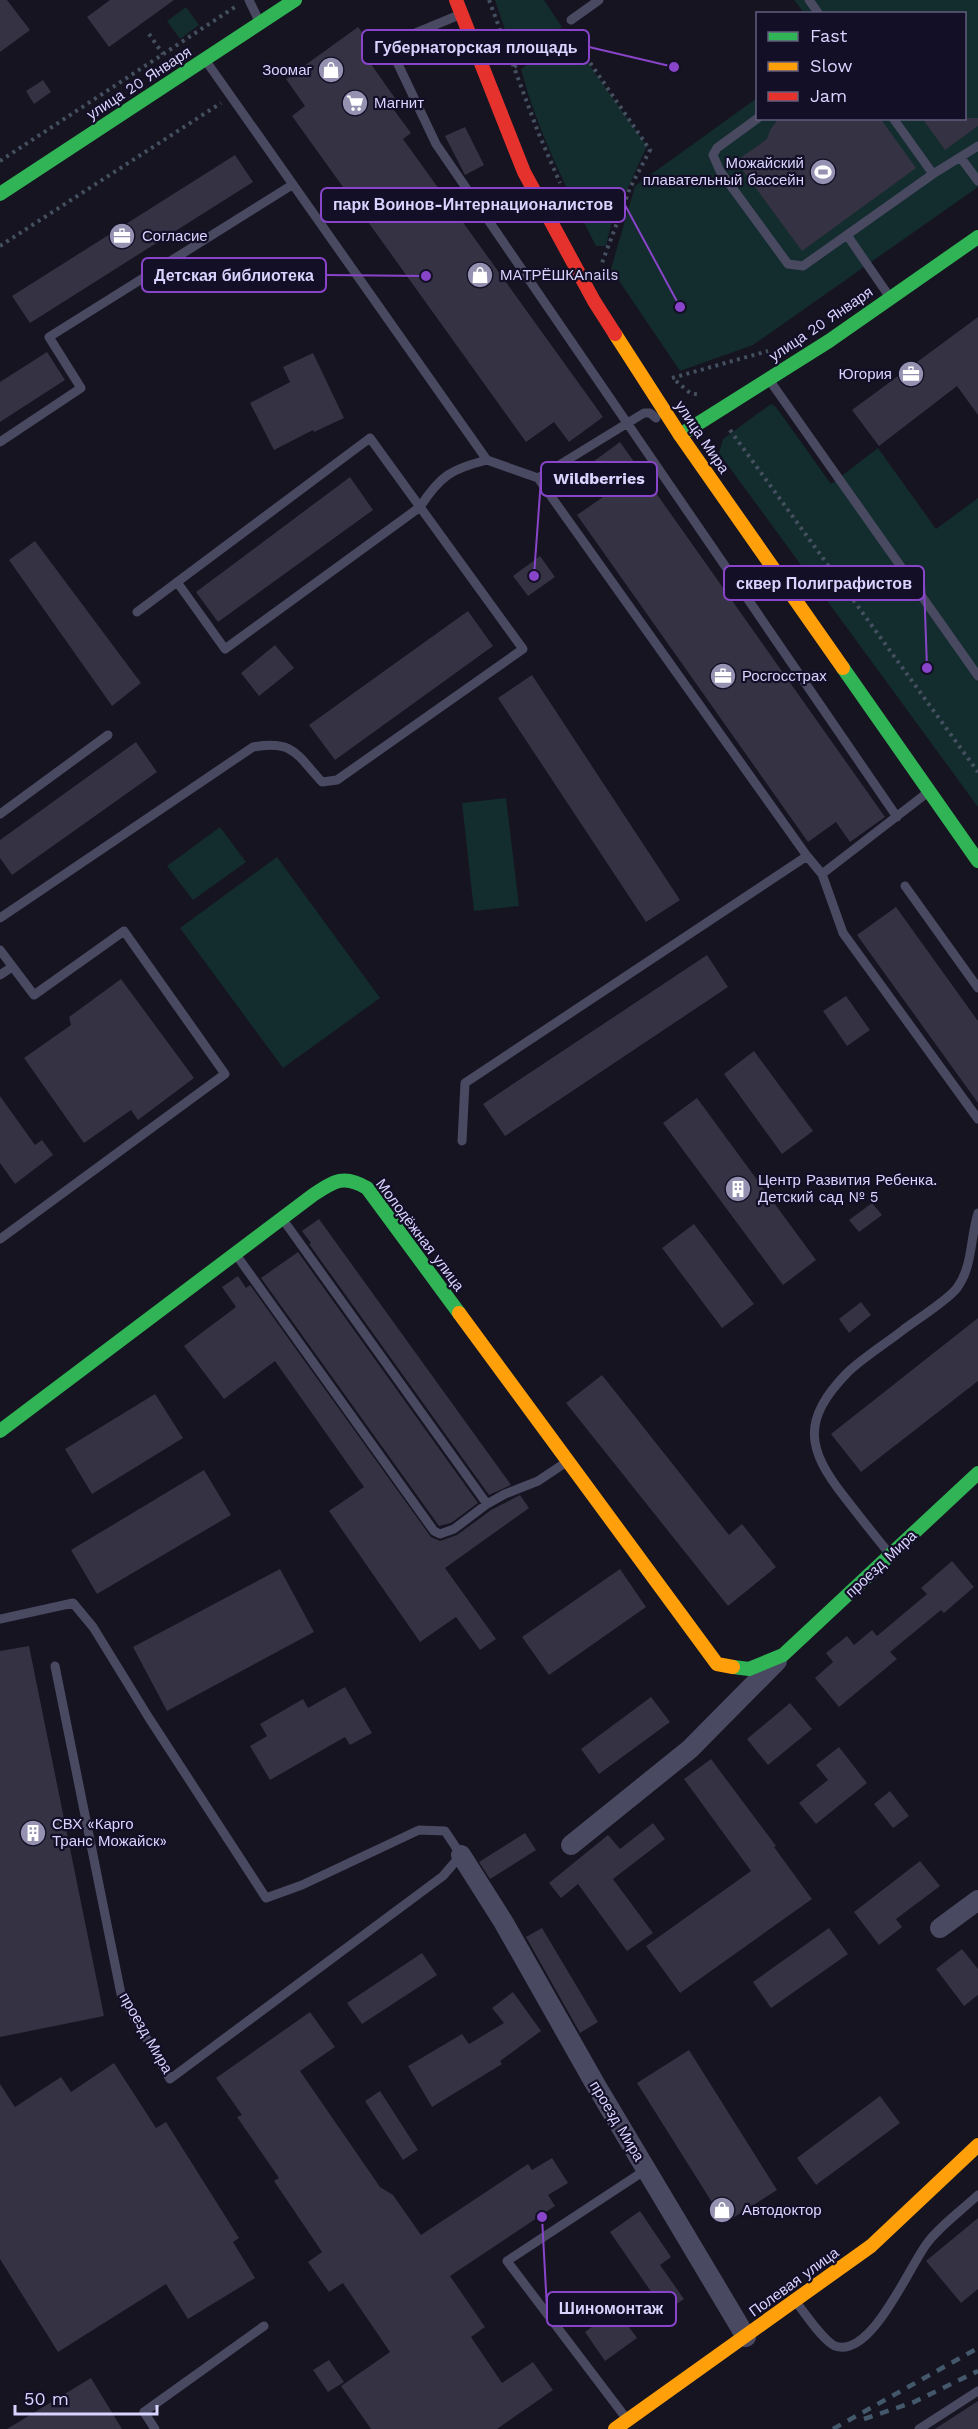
<svg xmlns="http://www.w3.org/2000/svg" width="978" height="2429" viewBox="0 0 978 2429" font-family="'Work Sans',sans-serif">
  <rect width="100%" height="100%" fill="#161421"/>
  <path fill="#132c2d" d="M495,0H544L562,27L515,60Z
    M794,0H978V187L753,345L680,371L611,269L635,186L757,98L758,118H964V14L804,13Z
    M186,7L199,25L180,39L167,21Z
    M568,35L647,146L611,225L606,246H596C567,189 537,131 521,69Z
    M771,404L776,407L831,484L878,448L936,529L978,498V807L719,453L723,439Z
    M506,798L519,906L474,911L462,803Z
    M220,827L246,862L193,900L167,866Z
    M277,857L380,998L283,1068L180,928Z"/>
  <path fill="#343243" d="M0,0H7L30,30L0,52Z
    M110,0H174L109,47L87,17Z
    M358,27L376,51L366,57L397,101L391,106L411,133L403,139L603,417L569,442L554,422L526,442L292,116L305,106L286,79Z
    M43,80L51,92L34,104L26,91Z
    M779,118H880L916,168L802,251L736,161L767,139L770,130Z
    M922,118H978V126L945,150Z
    M465,127L484,165L465,175L445,136Z
    M235,155L253,182L30,323L12,296Z
    M978,317V415L957,386L879,446L852,410Z
    M47,352L65,380L0,422V382Z
    M313,353L344,418L314,432L313,430L274,450L250,403L290,382L283,367Z
    M620,442L885,817L850,842L836,822L808,842L577,515L606,495L586,467Z
    M350,477L373,510L218,622L196,592Z
    M35,541L141,683L112,706L9,560Z
    M540,556L555,577L528,596L513,576Z
    M468,611L493,646L335,760L309,725Z
    M275,645L294,668L259,696L241,673Z
    M532,675L680,900L646,922L498,698Z
    M136,742L157,772L12,875L0,858V840Z
    M896,907L978,1021V1103L857,935Z
    M707,955L728,987L505,1136L483,1104Z
    M121,979L194,1078L138,1120L131,1110L84,1143L24,1058L71,1025L69,1017Z
    M846,996L870,1030L847,1046L823,1011Z
    M754,1051L813,1131L782,1154L724,1074Z
    M0,1096L35,1145L42,1140L53,1155L15,1184L0,1163Z
    M697,1098L816,1260L783,1285L663,1123Z
    M872,1203L882,1215L859,1232L849,1220Z
    M319,1219L511,1485L489,1495L309,1244L311,1243L302,1231Z
    M694,1224L754,1304L722,1328L662,1248Z
    M298,1252L478,1503L451,1523L439,1526L261,1278Z
    M238,1276L246,1288L250,1285L431,1537L440,1541L457,1535L491,1510L520,1495L529,1508L445,1568L496,1639L480,1650L456,1617L420,1642L329,1511L364,1487L275,1361L224,1399L184,1346L236,1307L222,1287Z
    M861,1302L871,1315L849,1333L839,1319Z
    M978,1318V1381L861,1472L831,1434Z
    M602,1375L729,1535L742,1524L776,1567L728,1606L566,1403Z
    M155,1394L183,1438L92,1494L65,1449Z
    M204,1470L231,1515L97,1594L71,1550Z
    M952,1561L974,1587L944,1613L941,1610L890,1652L897,1659L839,1707L815,1678L833,1662L826,1653L847,1636L854,1645L872,1630L877,1636L927,1594L921,1588Z
    M280,1569L314,1632L167,1711L133,1647Z
    M620,1569L646,1607L549,1675L522,1637Z
    M29,1646L104,2016L0,2037V1651Z
    M345,1687L372,1733L350,1745L345,1737L270,1780L250,1746L267,1736L260,1724L303,1699L308,1708Z
    M651,1697L670,1722L599,1774L581,1749Z
    M790,1703L812,1729L768,1765L747,1739Z
    M839,1747L867,1783L816,1824L799,1803L828,1780L816,1765Z
    M711,1759L776,1846L774,1847L812,1899L680,1993L646,1946L751,1871L684,1779Z
    M890,1791L909,1816L893,1828L874,1804Z
    M653,1823L665,1839L613,1879L653,1933L627,1951L578,1884L561,1898L549,1883L608,1835L620,1849Z
    M525,1833L536,1850L490,1879L479,1862Z
    M920,1861L940,1886L896,1919L902,1927L879,1945L854,1912Z
    M542,1928L598,2022L580,2033L526,1937Z
    M829,1928L848,1954L771,2008L753,1982Z
    M962,1949L978,1969V1995L964,2006L936,1969Z
    M422,1953L437,1975L362,2024L347,2003Z
    M513,1992L541,2031L500,2061L502,2064L432,2107L408,2066L462,2034L469,2044L504,2023L492,2008Z
    M310,2012L335,2047L300,2071L380,2187L393,2195L421,2235L528,2164L532,2170L552,2158L568,2183L548,2195L555,2206L450,2276L485,2327L471,2337L502,2383L533,2362L553,2390L497,2429H371L341,2386L390,2352L343,2283L329,2292L308,2262L322,2252L274,2181L279,2178L237,2117L242,2115L216,2078Z
    M689,2050L777,2190L725,2223L637,2083Z
    M114,2063L156,2128L166,2122L239,2238L233,2242L255,2278L188,2319L166,2284L58,2352L0,2259V2084L15,2107L61,2077L71,2092Z
    M380,2091L418,2150L403,2160L365,2101Z
    M880,2096L900,2123L816,2185L797,2158Z
    M640,2211L671,2257L660,2265L684,2299L665,2312L610,2232Z
    M978,2218V2289L961,2303L926,2261Z
    M616,2309L637,2338L605,2361L585,2332Z
    M329,2360L344,2382L328,2392L313,2370Z
    M91,2378L122,2429H7Z
    M978,2401V2429H935Z"/>
  <g fill="none" stroke-linecap="round" stroke-linejoin="round">
    <path stroke="#44505f" stroke-width="4" stroke-dasharray="3 4.5" stroke-linecap="butt" d="M489,0L538,132L560,183
      M569,32L650,150L630,188L602,263
      M149,34L163,54
      M514,67L564,30
      M0,161L238,5
      M0,246L221,103
      M672,378L768,351
      M676,381L690,393L700,395
      M730,430L978,772"/>
    <path stroke="#4a4962" stroke-width="9" d="M249,0L259,21
      M809,0L819,14
      M459,15L401,39L396,50V60L436,144L897,817
      M571,20L599,0
      M206,61L487,460L538,478L807,856
      M758,118L717,148L713,155L720,171L788,264L803,266L933,174
      M893,118L933,174L978,146
      M961,158L978,181
      M847,235L889,296
      M770,381L978,676
      M0,442L81,388L49,337L292,185
      M538,478L644,413H650L656,418
      M177,582L225,649L420,507C440,476 451,469 487,460
      M0,814L108,735
      M822,874L843,933L978,1119
      M905,886L978,988
      M0,918L253,747C294,740 296,754 322,782L337,780L523,649L370,438L137,612
      M0,950L34,995L124,931L225,1074L0,1239
      M0,975L12,967
      M462,1141L465,1083L807,856L822,874L927,793
      M284,1221L487,1504
      M237,1256L434,1531L440,1534L454,1529L487,1504L505,1494L538,1481L565,1463
      M889,1553C874,1535 860,1517 846,1499C806,1449 801,1420 848,1372C864,1357 885,1344 903,1330C916,1320 948,1300 957,1288C973,1266 970,1238 978,1213
      M0,1619L73,1603L93,1627L149,1718L266,1898L302,1885L419,1830L445,1831L461,1855L443,1876L170,2079L121,1994L55,1666
      M796,2302C805,2313 823,2341 835,2346C872,2359 910,2264 928,2242C941,2225 962,2210 978,2195
      M626,2418L507,2261L647,2169
      M155,2429L144,2412L264,2326
      M919,2429L978,2391"/>
    <path stroke="#4a4962" stroke-width="20" d="M571,1845L690,1749L777,1661
      M461,1855L504,1923L594,2082L746,2337
      M940,1928L978,1900"/>
    <path stroke="#30b455" stroke-width="14" d="M0,194L295,0
      M680,435L829,341L978,237
      M843,668L978,861
      M0,1431L313,1195C334,1181 344,1174 367,1188L459,1313
      M733,1667L749,1669L783,1655L978,1473"/>
    <path stroke="#ff9f0a" stroke-width="14" d="M615,334L680,435L843,668
      M459,1313L717,1664L733,1667
      M615,2429L871,2246L978,2145"/>
    <path stroke="#e5322d" stroke-width="14" d="M456,0L524,172L594,301L615,334"/>
    <path stroke="#43596b" stroke-width="4.5" stroke-dasharray="9 8" stroke-linecap="butt" d="M864,2419L914,2402L978,2371
      M833,2429L978,2348"/>
  </g>
  <defs>
    <g id="shop-disc" transform="scale(1.35)"><circle r="9.5" fill="#9591b1" stroke="#130f26"/><path d="M-5-2.5h2.3a2.7 3.5 0 0 1 5.4 0H5L5.5 6h-11ZM-1.5-2.5h3a1.5 2.3 0 0 0-3 0Z" fill="#fff"/></g>
    <g id="supermarket-disc" transform="scale(1.35)"><circle r="9.5" fill="#9591b1" stroke="#130f26"/><path d="M-6-5.5h2.5l.6 2H6L4.5 2H-2.5L-4.4-4H-6ZM-1.5 3.2a1.3 1.3 0 1 0 .1 0ZM3 3.2a1.3 1.3 0 1 0 .1 0Z" fill="#fff"/></g>
    <g id="stadium-disc" transform="scale(1.35)"><circle r="9.5" fill="#9591b1" stroke="#130f26"/><path d="M0-5a6.5 5 0 1 0 0 10a6.5 5 0 1 0 0-10ZM-3.5-1.8h7v3.6h-7Z" fill="#fff"/></g>
    <g id="office-disc" transform="scale(1.35)"><circle r="9.5" fill="#9591b1" stroke="#130f26"/><path d="M-6-3h4V-5.5h4V-3h4V5H-6ZM-1-4.5V-3h2v-1.5ZM-6 0V1H6V0Z" fill="#fff"/></g>
    <g id="building-disc" transform="scale(1.35)"><circle r="9.5" fill="#9591b1" stroke="#130f26"/><path d="M-4-6H4V6H1V3H-1V6H-4ZM-2.5-4.3h1.7v1.8h-1.7ZM.8-4.3h1.7v1.8H.8ZM-2.5-1h1.7V.8h-1.7ZM.8-1h1.7V.8H.8Z" fill="#fff"/></g>
  </defs>
  <g fill-rule="evenodd">
    <use href="#shop-disc" x="331" y="70"/>
    <use href="#supermarket-disc" x="355" y="103"/>
    <use href="#stadium-disc" x="823" y="172"/>
    <use href="#office-disc" x="122" y="236"/>
    <use href="#shop-disc" x="480" y="275"/>
    <use href="#office-disc" x="911" y="374"/>
    <use href="#office-disc" x="723" y="676"/>
    <use href="#building-disc" x="738" y="1189"/>
    <use href="#building-disc" x="33" y="1833"/>
    <use href="#shop-disc" x="722" y="2210"/>
  </g>
  <g text-anchor="middle" dominant-baseline="central" stroke-width="4.5" stroke-linejoin="round" paint-order="stroke">
    <g font-size="15" fill="#d9d4ff" stroke="#130f26" text-anchor="start">
      <text x="312" y="70" text-anchor="end">Зоомаг</text>
      <text x="374" y="103">Магнит</text>
      <text x="804" y="163" text-anchor="end">Можайский<tspan x="804" dy="17">плавательный бассейн</tspan></text>
      <text x="142" y="236">Согласие</text>
      <text x="500" y="275">МAТРЁШКАnails</text>
      <text x="892" y="374" text-anchor="end">Югория</text>
      <text x="742" y="676">Росгосстрах</text>
      <text x="758" y="1180">Центр Развития Ребенка.<tspan x="758" dy="17">Детский сад № 5</tspan></text>
      <text x="52" y="1824">СВХ «Карго<tspan x="52" dy="17">Транс Можайск»</tspan></text>
      <text x="742" y="2210">Автодоктор</text>
    </g>
    <g font-size="15" fill="#d9d4ff" stroke="#130f26">
      <text transform="translate(139 83) rotate(-33)">улица 20 Января</text>
      <text transform="translate(821 324) rotate(-34)">улица 20 Января</text>
      <text transform="translate(702 437) rotate(56)">улица Мира</text>
      <text transform="translate(420 1235) rotate(53)">Молодёжная улица</text>
      <text transform="translate(881 1564) rotate(-43)">проезд Мира</text>
      <text transform="translate(146 2033) rotate(60)">проезд Мира</text>
      <text transform="translate(617 2121) rotate(59)">проезд Мира</text>
      <text transform="translate(794 2282) rotate(-36)">Полевая улица</text>
    </g>
  </g>
  <path fill="none" stroke="#8945c9" stroke-width="2" d="M674 67L589 47M680 307L625 205M426 276L326 275M534 576L541 479M927 668L924 583M542 2217L547 2309"/>
  <g fill="#8945c9" stroke="#130f26" stroke-width="2">
    <circle cx="674" cy="67" r="6"/>
    <circle cx="680" cy="307" r="6"/>
    <circle cx="426" cy="276" r="6"/>
    <circle cx="534" cy="576" r="6"/>
    <circle cx="927" cy="668" r="6"/>
    <circle cx="542" cy="2217" r="6"/>
  </g>
  <g fill="#130f26" stroke="#8945c9" stroke-width="2">
    <rect x="362" y="30" width="227" height="34" rx="6"/>
    <rect x="321" y="188" width="304" height="34" rx="6"/>
    <rect x="142" y="258" width="184" height="34" rx="6"/>
    <rect x="541" y="462" width="116" height="34" rx="6"/>
    <rect x="724" y="566" width="200" height="34" rx="6"/>
    <rect x="547" y="2292" width="129" height="34" rx="6"/>
  </g>
  <g font-size="16" text-anchor="middle" font-weight="bold" fill="#d9d4ff">
    <text x="476" y="53">Губернаторская площадь</text>
    <text x="473" y="210">парк Воинов-Интернационалистов</text>
    <text x="234" y="281">Детская библиотека</text>
    <text x="599" y="484">Wildberries</text>
    <text x="824" y="589">сквер Полиграфистов</text>
    <text x="611" y="2314">Шиномонтаж</text>
  </g>
  <rect x="756" y="12" width="210" height="108" fill="#130f26" stroke="#625e7d" stroke-width="1.5"/>
  <rect x="768" y="32" width="30" height="9" fill="#30b455" stroke="#625e7d" stroke-width="1.5"/>
  <text x="810" y="42" font-size="18" fill="#d9d4ff">Fast</text>
  <rect x="768" y="62" width="30" height="9" fill="#ff9f0a" stroke="#625e7d" stroke-width="1.5"/>
  <text x="810" y="72" font-size="18" fill="#d9d4ff">Slow</text>
  <rect x="768" y="92" width="30" height="9" fill="#e5322d" stroke="#625e7d" stroke-width="1.5"/>
  <text x="810" y="102" font-size="18" fill="#d9d4ff">Jam</text>
  <path d="M15 2405v9h142v-9" fill="none" stroke="#d9d4ff" stroke-width="3"/>
  <text x="24" y="2405" font-size="18" fill="#d9d4ff" stroke="#130f26" stroke-width="4.5" paint-order="stroke">50 m</text>
</svg>
